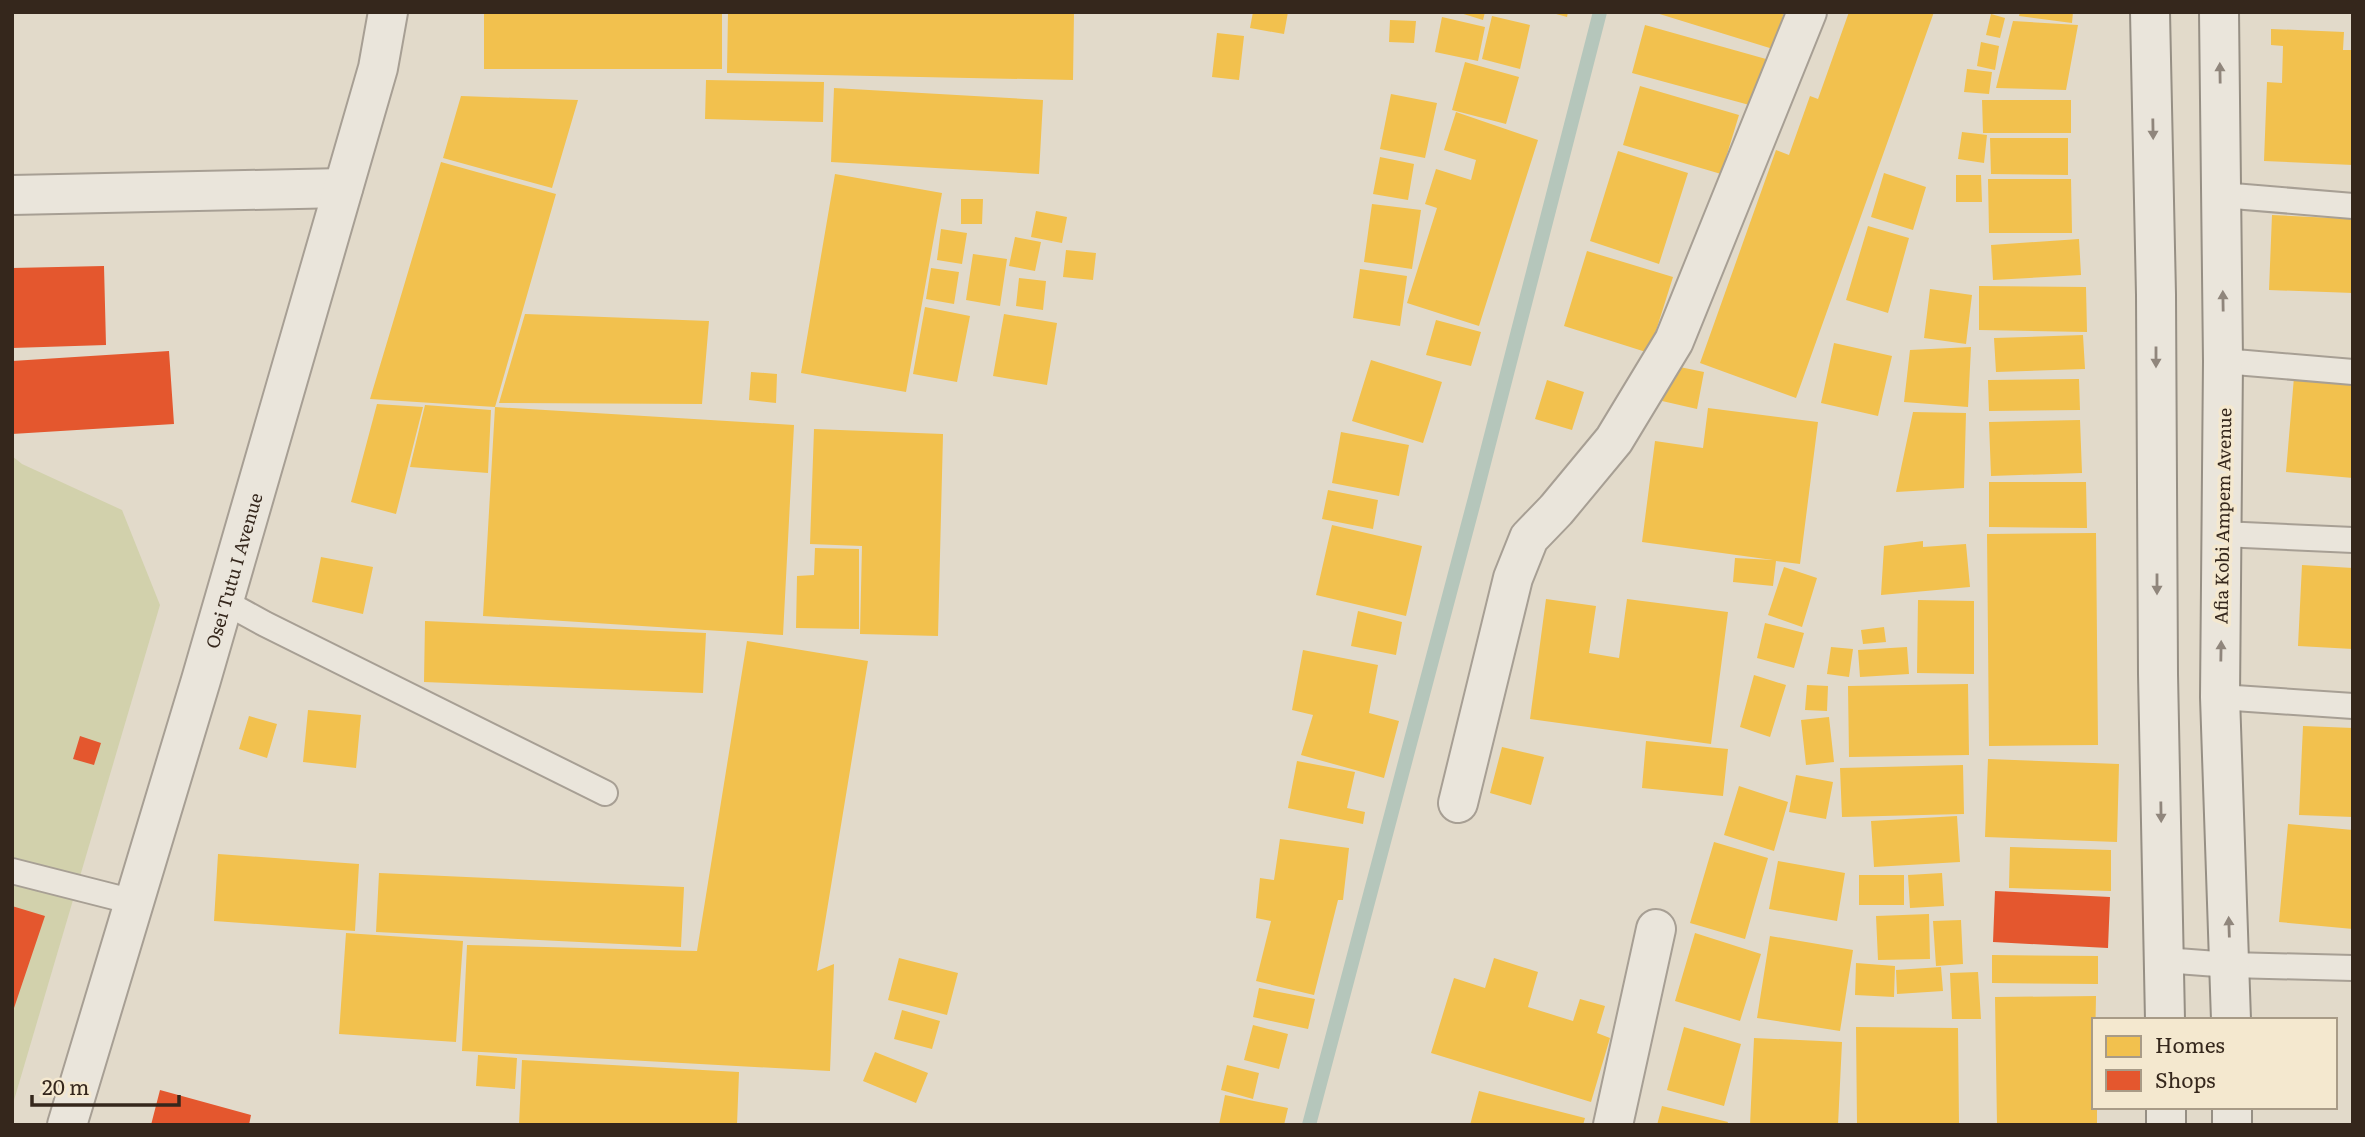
<svg xmlns="http://www.w3.org/2000/svg" width="2365" height="1137" viewBox="0 0 2365 1137" font-family="Literata,serif">
  <rect width="100%" height="100%" fill="#e2daca"/>
  <path fill="#d2d1ac" d="M12,456L22,464L122,510L160,605L12,1107Z"/>
  <path fill="#f2c14e" d="M484,12H722V69H484Z
    M728,12H1074L1073,80L727,73Z
    M1253,12H1288L1284,34L1250,28Z
    M1457,12H1485L1483,20Z
    M1549,12H1568L1567,17Z
    M1653,12H1784L1773,49Z
    M1849,12H1934L1796,398L1700,363L1776,150L1789,155L1810,96L1818,99Z
    M2020,12H2073L2072,23L2019,16Z
    M1991,14L2005,18L2000,38L1986,35Z
    M1492,16L1530,25L1520,69L1482,59Z
    M1442,17L1485,27L1478,61L1435,52Z
    M1390,20L1416,21L1414,43L1389,42Z
    M2013,21L2078,25L2066,90L1996,88Z
    M1645,25L1766,59L1753,106L1632,73Z
    M2271,29L2344,32L2343,50H2353V165L2264,161L2267,82L2282,83L2283,46L2271,45Z
    M1217,33L1244,36L1239,80L1212,77Z
    M1981,42L1999,46L1995,70L1977,66Z
    M1465,62L1519,77L1506,124L1452,110Z
    M1967,69L1992,72L1989,94L1964,92Z
    M706,80L824,82L823,122L705,119Z
    M1640,86L1739,115L1721,174L1623,145Z
    M834,88L1043,100L1039,174L831,162Z
    M1391,94L1437,103L1425,158L1380,149Z
    M461,96L578,100L552,188L443,158Z
    M1982,100H2071V133H1983Z
    M1456,112L1538,140L1479,326L1407,303L1437,208L1425,204L1436,169L1471,180L1476,160L1444,150Z
    M1962,132L1987,135L1984,163L1958,159Z
    M1990,138H2068V175L1991,174Z
    M1618,151L1688,173L1659,264L1590,241Z
    M1380,157L1414,164L1408,200L1373,194Z
    M441,162L556,194L495,407L370,399Z
    M1884,173L1926,187L1913,230L1871,217Z
    M835,174L942,193L906,392L801,373Z
    M1956,175H1981L1982,202H1956Z
    M1988,179H2071L2072,233H1989Z
    M961,199H983L982,224H961Z
    M1372,204L1421,210L1412,269L1364,262Z
    M1036,211L1067,217L1062,243L1031,237Z
    M2272,215L2353,219V293L2269,290Z
    M1868,226L1909,238L1888,313L1846,300Z
    M941,229L967,233L962,264L937,260Z
    M1015,237L1041,242L1035,271L1009,266Z
    M2079,239L2081,275L1993,280L1991,245Z
    M1066,250L1096,253L1093,280L1063,277Z
    M1587,251L1673,277L1649,353L1564,326Z
    M973,254L1007,259L1000,306L966,300Z
    M931,268L959,272L954,304L926,299Z
    M1360,269L1407,276L1400,326L1353,318Z
    M1019,278L1046,281L1043,310L1016,306Z
    M1979,286L2086,287L2087,332L1979,330Z
    M1930,289L1972,295L1966,344L1924,338Z
    M925,307L970,316L957,382L913,374Z
    M525,314L709,321L702,404L499,403Z
    M1004,314L1057,323L1047,385L993,376Z
    M1436,320L1481,332L1471,366L1426,355Z
    M2083,335L2085,369L1996,372L1994,338Z
    M1834,343L1892,356L1878,416L1821,403Z
    M1971,347L1968,407L1904,402L1910,350Z
    M1371,360L1442,382L1423,443L1352,421Z
    M1670,365L1704,372L1697,409L1662,401Z
    M751,372L777,374L776,403L749,400Z
    M2294,377L2353,382V478L2286,472Z
    M2079,379L2080,410L1989,411L1988,380Z
    M1547,380L1584,392L1572,430L1535,419Z
    M377,404L423,407L396,514L351,502Z
    M425,405L491,410L488,473L410,467Z
    M495,407L794,425L783,635L483,616Z
    M1708,408L1818,422L1800,564L1776,561L1773,586L1733,582L1735,558L1773,560L1642,542L1655,441L1703,448Z
    M1913,412L1966,413L1964,488L1896,492Z
    M2080,420L2082,473L1991,476L1989,422Z
    M814,429L943,434L938,636L860,634L862,546L810,544Z
    M1341,432L1409,445L1399,496L1332,483Z
    M1989,482H2086L2087,528L1989,527Z
    M1328,490L1378,500L1373,529L1322,519Z
    M1332,525L1422,546L1406,616L1316,595Z
    M2096,533L2098,745L1989,746L1987,534Z
    M1923,541V547L1966,544L1970,587L1881,595L1884,546Z
    M815,548L859,549V629L796,628L797,576L814,575Z
    M321,557L373,567L363,614L312,602Z
    M2302,565L2353,568V649L2298,646Z
    M1784,567L1817,578L1802,627L1768,615Z
    M1546,599L1596,606L1589,653L1619,658L1627,599L1728,612L1711,744L1530,719Z
    M1918,600L1974,601V674L1917,673Z
    M1358,611L1402,622L1396,655L1351,646Z
    M425,621L706,633L703,693L424,682Z
    M1765,623L1804,633L1794,668L1757,658Z
    M1884,627L1886,642L1863,644L1861,630Z
    M747,641L868,661L817,971L834,964L830,1071L462,1051L467,945L697,951Z
    M1831,647L1853,649L1849,677L1827,674Z
    M1907,647L1909,674L1860,677L1858,650Z
    M1303,650L1378,665L1369,713L1399,721L1384,778L1301,755L1313,715L1292,710Z
    M1754,675L1786,685L1770,737L1740,727Z
    M1968,684L1969,755L1849,757L1848,686Z
    M1807,685L1828,686L1827,711L1805,710Z
    M308,710L361,715L356,768L303,762Z
    M249,716L277,724L267,758L239,749Z
    M1829,717L1834,762L1806,765L1801,720Z
    M2303,726L2353,728V817L2299,815Z
    M1646,741L1728,749L1723,796L1642,788Z
    M1502,747L1544,757L1531,805L1490,793Z
    M1988,759L2119,764L2117,842L1985,837Z
    M1297,761L1355,772L1347,808L1365,812L1363,824L1288,808Z
    M1963,765L1964,814L1842,817L1840,768Z
    M1796,775L1833,782L1826,819L1789,812Z
    M1739,786L1788,802L1774,851L1724,835Z
    M1957,816L1960,862L1874,867L1871,821Z
    M2288,824L2353,830V929L2279,922Z
    M1280,839L1349,848L1343,900H1338L1314,995L1256,981L1271,921L1256,918L1260,878L1274,880Z
    M1714,842L1768,858L1745,939L1690,923Z
    M2010,847L2111,850V891L2009,888Z
    M218,854L359,864L355,931L214,921Z
    M1778,861L1845,873L1837,921L1769,909Z
    M379,873L684,887L681,947L376,932Z
    M1942,873L1944,906L1910,908L1908,875Z
    M1859,875H1904V905H1859Z
    M1929,914L1930,959L1878,960L1876,916Z
    M1961,920L1963,964L1936,966L1933,921Z
    M346,933L463,941L456,1042L339,1034Z
    M1695,933L1761,954L1740,1021L1675,1001Z
    M1770,936L1853,950L1840,1031L1757,1018Z
    M1992,955L2098,956V984L1992,983Z
    M899,958L958,973L947,1015L888,1000Z
    M1494,958L1538,972L1528,1007L1573,1021L1580,999L1605,1006L1597,1033L1610,1038L1591,1102L1431,1053L1454,978L1485,988Z
    M1856,963L1895,966L1894,997L1855,995Z
    M1941,967L1943,991L1897,994L1896,970Z
    M1978,972L1981,1019H1952L1950,973Z
    M1259,988L1315,999L1308,1029L1253,1017Z
    M2096,996L2094,1107H2097V1125H1997L1995,997Z
    M902,1010L940,1021L932,1049L894,1039Z
    M1253,1025L1288,1034L1279,1069L1244,1060Z
    M1684,1027L1741,1044L1724,1106L1667,1090Z
    M1856,1027L1958,1028L1959,1125H1857Z
    M1754,1038L1842,1042L1838,1125H1750Z
    M875,1052L928,1073L916,1103L863,1081Z
    M478,1055L517,1058L515,1089L476,1086Z
    M522,1060L739,1072L737,1125H519Z
    M1227,1065L1259,1073L1253,1099L1221,1090Z
    M1479,1091L1585,1118L1583,1125H1470Z
    M1225,1095L1288,1108L1284,1125H1219Z
    M1662,1106L1728,1122L1727,1125H1657Z"/>
  <path fill="#e4572e" d="M104,266L106,345L12,348V268Z
    M169,351L174,424L12,434V361Z
    M80,736L101,743L94,765L73,759Z
    M1995,891L2110,897L2108,948L1993,942Z
    M12,906L45,916L13,1011H12Z
    M160,1090L251,1115L249,1125H151Z"/>
  <g fill="none" stroke-linecap="round" stroke-linejoin="round">
    <path stroke="#b5c6bb" stroke-width="14" d="M1309,1125L1475,498L1600,12"/>
    <g stroke="#a79f94" stroke-width="28">
      <path id="service" d="M2221,195L2353,206
        M2223,361L2353,372
        M2222,534L2353,540
        M223,601L265,624L605,793
        M2220,697L2353,706
        M12,871L134,902
        M2164,960L2230,965L2353,968"/>
    </g>
    <g stroke="#a79f94" stroke-width="42">
      <path id="minor" d="M12,195L343,188
        M1458,803L1513,578L1529,538L1556,510L1614,440L1674,341L1807,12
        M1613,1125L1656,929"/>
    </g>
    <g stroke="#a79f94" stroke-width="42">
      <g id="tertiary">
        <path id="s1" d="M67,1125L201,680L378,68L388,12"/>
      </g>
    </g>
    <g stroke="#968f84" stroke-width="42">
      <path id="secondary" d="M2150,12L2156,295L2158,674L2165,1020
        M2219,12L2223,361L2220,697L2231,1020
        M2232,1107V1125
        M2166,1125V1107"/>
    </g>
    <use href="#service" stroke="#eae5db" stroke-width="24"/>
    <use href="#minor" stroke="#eae5db" stroke-width="38"/>
    <use href="#tertiary" stroke="#eae5db" stroke-width="38"/>
    <use href="#secondary" stroke="#eae5db" stroke-width="38"/>
  </g>
  <defs><path id="oneway-solid" d="M-6-.8H1V-3.2L6.5 0L1 3.2V.8H-6Z" transform="scale(1.75)"/></defs>
  <g fill="#90867c">
    <use href="#oneway-solid" transform="translate(2220 73) rotate(-91)"/>
    <use href="#oneway-solid" transform="translate(2153 129) rotate(89)"/>
    <use href="#oneway-solid" transform="translate(2223 301) rotate(-91)"/>
    <use href="#oneway-solid" transform="translate(2156 357) rotate(90)"/>
    <use href="#oneway-solid" transform="translate(2157 584) rotate(90)"/>
    <use href="#oneway-solid" transform="translate(2221 651) rotate(-89)"/>
    <use href="#oneway-solid" transform="translate(2161 812) rotate(89)"/>
    <use href="#oneway-solid" transform="translate(2229 927) rotate(-92)"/>
  </g>
  <g text-anchor="middle" dominant-baseline="central" stroke-width="7" stroke-linejoin="round" paint-order="stroke">
    <g font-size="18" fill="#35271c" stroke="#f4e8cf">
      <text transform="translate(2222 516) rotate(-89)">Afia Kobi Ampem Avenue</text>
      <text stroke="none"><textPath href="#s1" startOffset="579">Osei Tutu I Avenue</textPath></text>
    </g>
  </g>
  <rect width="2365" height="1137" fill="none" stroke="#35271c" stroke-width="28"/>
  <rect x="2092" y="1018" width="245" height="91" fill="#f4e8cf" stroke="#a89b87" stroke-width="2"/>
  <rect x="2106" y="1036" width="35" height="21" fill="#f2c14e" stroke="#a89b87" stroke-width="2"/>
  <text x="2155" y="1053" font-size="21" fill="#35271c">Homes</text>
  <rect x="2106" y="1070" width="35" height="21" fill="#e4572e" stroke="#a89b87" stroke-width="2"/>
  <text x="2155" y="1088" font-size="21" fill="#35271c">Shops</text>
  <path d="M32 1095v10h147v-10" fill="none" stroke="#35271c" stroke-width="3.5"/>
  <text x="42" y="1095" font-size="21" fill="#35271c" stroke="#f4e8cf" stroke-width="5" paint-order="stroke">20 m</text>
</svg>
